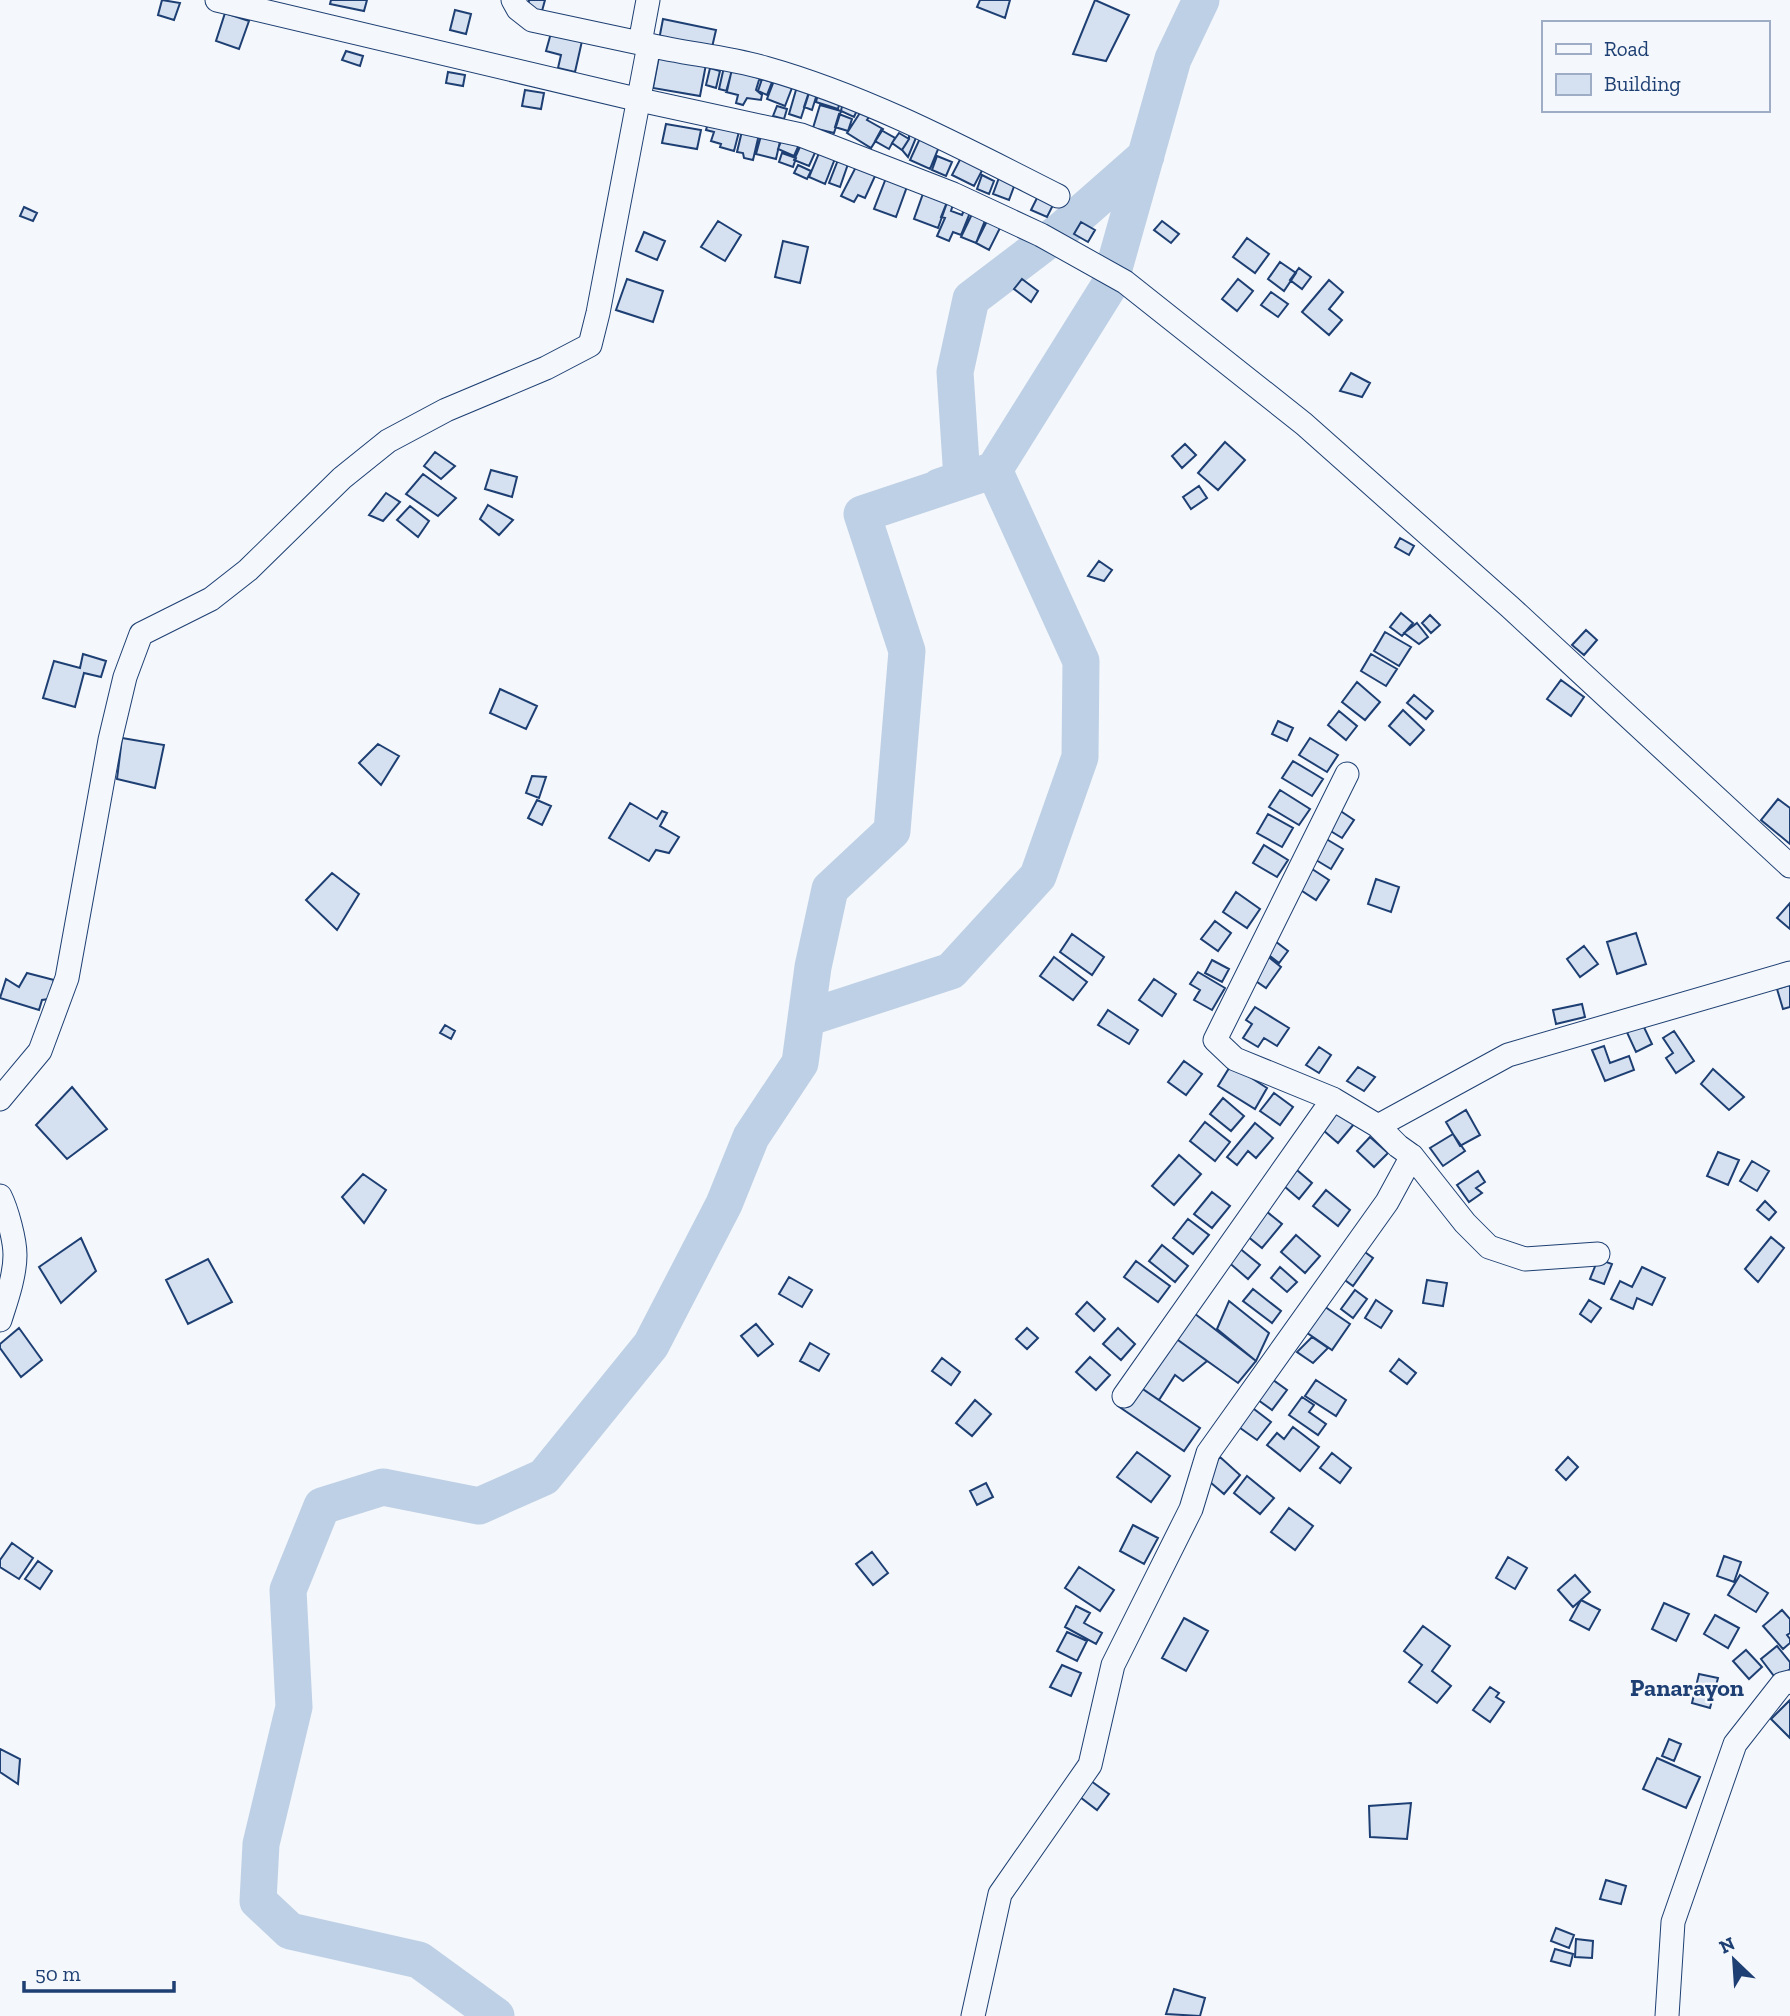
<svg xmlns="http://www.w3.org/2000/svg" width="1790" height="2016" viewBox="0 0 1790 2016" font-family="'Zilla Slab',serif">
  <rect width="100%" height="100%" fill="#f4f7fb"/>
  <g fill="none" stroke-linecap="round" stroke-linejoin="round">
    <path stroke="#bed0e5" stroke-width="37" d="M939,487L962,479L955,372L971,299L1063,229L1146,156
      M807,1018L951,971L1038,876L1080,757L1081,661L994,470
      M496,2016L419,1960L290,1931L258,1901L261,1844L294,1707L288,1590L322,1506L383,1487L479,1506L544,1477L651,1345L724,1204L751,1137L800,1063L813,967L830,889L892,831L907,651L862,514L994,470L1109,286L1173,59L1201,0"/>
  </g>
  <path fill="#d5e0f0" stroke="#1d3f73" stroke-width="2" d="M162,0L180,3L174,20L158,15Z
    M331,0H367L364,11L330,4Z
    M529,0H545L542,11L528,8Z
    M980,0H1010L1005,18L977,7Z
    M1095,0L1129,15L1106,61L1073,54Z
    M455,10L471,14L466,34L450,30Z
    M225,13L249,21L239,49L216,41Z
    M663,19L716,30L710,56L658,45Z
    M551,33L582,41L575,72L558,68L561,55L546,51Z
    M346,51L363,56L360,66L342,60Z
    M660,51L707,59L700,96L653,88Z
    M724,67L732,69L727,91L719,89Z
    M710,68L720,71L716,88L706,85Z
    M732,70L762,79L759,80L756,90L762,95L761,100L747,98L743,105L736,103L738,95L726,92Z
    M448,72L465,75L463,86L446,83Z
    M777,73L795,80L785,106L767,99Z
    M762,79L772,82L767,95L758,91Z
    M798,83L811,87L801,118L789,114Z
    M525,90L544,93L541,109L522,106Z
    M809,92L817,94L812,110L804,107Z
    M818,94L840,101L838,109L816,102Z
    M843,101L859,106L854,117L841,111Z
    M820,105L841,111L834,133L813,128Z
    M865,105L874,110L867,120L883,129L871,148L847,133Z
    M777,106L787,109L784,119L773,116Z
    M839,114L852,119L848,131L835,127Z
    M710,116L741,124L734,151L720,147L721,144L711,141L714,132L706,130Z
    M666,124L701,130L697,149L662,143Z
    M743,127L760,130L753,160L744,158L743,153L737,152Z
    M881,130L895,138L889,149L875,141Z
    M909,131L918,133L908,157L902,150L909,139Z
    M762,132L781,137L776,159L756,154Z
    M899,133L909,139L902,150L892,143Z
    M784,134L801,140L794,156L778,149Z
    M922,134L941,142L930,169L910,160Z
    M803,140L818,146L809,166L794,160Z
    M965,150L987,161L974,186L952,175Z
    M782,153L796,158L793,167L779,162Z
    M819,153L836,156L825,184L809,177Z
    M937,156L952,162L946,176L932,170Z
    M860,159L887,172L883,179L875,176L865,198L858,195L854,202L841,196Z
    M838,160L848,164L840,187L829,183Z
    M798,165L811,171L807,179L794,173Z
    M888,173L909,181L896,217L874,209Z
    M982,175L994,181L989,194L977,189Z
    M1000,175L1016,181L1009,200L993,194Z
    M925,188L949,197L938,228L914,219Z
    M1040,192L1056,199L1047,217L1031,210Z
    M949,197L955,198L951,211L962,215L965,208L971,210L961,235L953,232L949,241L937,236L945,218L941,217Z
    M24,207L37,213L33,221L20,216Z
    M973,212L986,218L976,243L961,237Z
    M718,221L741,235L725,261L701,247Z
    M987,221L1000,228L989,250L976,243Z
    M1162,221L1179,234L1171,243L1154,230Z
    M1081,222L1095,230L1088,242L1074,234Z
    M644,232L665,241L657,260L636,251Z
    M1247,238L1269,254L1255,273L1233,257Z
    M783,241L808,247L800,283L775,277Z
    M1280,262L1296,273L1284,291L1268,279Z
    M1299,268L1311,277L1302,289L1290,280Z
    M627,279L663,291L653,322L616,310Z
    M1022,279L1038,291L1031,302L1014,289Z
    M1238,279L1253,291L1237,311L1222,299Z
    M1329,280L1343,292L1329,309L1342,320L1329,335L1302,312Z
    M1271,292L1288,304L1278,317L1261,305Z
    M1351,373L1370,383L1362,397L1340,391Z
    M1225,442L1245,460L1218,490L1198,473Z
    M1185,444L1196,455L1182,468L1172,456Z
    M435,452L455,466L441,479L424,466Z
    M491,470L517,477L512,497L485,489Z
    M423,474L456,498L438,516L406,494Z
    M1199,486L1207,498L1191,509L1183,497Z
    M386,493L400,502L383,521L369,515Z
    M488,505L513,520L499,535L480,519Z
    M410,506L429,521L418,537L397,520Z
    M1400,538L1414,546L1409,555L1395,547Z
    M1099,561L1112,570L1104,581L1088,576Z
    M1401,613L1413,623L1402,636L1390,627Z
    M1430,615L1440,625L1431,633L1422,623Z
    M1417,623L1428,637L1419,644L1404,633Z
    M1586,630L1597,640L1584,655L1572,645Z
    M1385,632L1411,647L1399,666L1374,651Z
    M83,654L106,661L101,677L84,673L75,707L43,698L54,661L80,668Z
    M1371,654L1397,669L1386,686L1361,671Z
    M1561,680L1584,697L1571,716L1547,699Z
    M1357,682L1380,702L1365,720L1342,702Z
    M500,689L537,706L526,729L490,713Z
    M1414,695L1433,711L1426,719L1407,703Z
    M1403,710L1424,730L1410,745L1389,726Z
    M1339,711L1357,726L1346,740L1328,725Z
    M1278,721L1293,728L1287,741L1272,734Z
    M122,738L164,745L155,788L117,779Z
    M1310,738L1338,755L1327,772L1299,755Z
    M378,744L399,756L381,785L359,763Z
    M1293,761L1323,779L1312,796L1282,778Z
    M532,776L546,777L539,798L526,793Z
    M1280,790L1310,809L1299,825L1269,807Z
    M1778,799L1790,808V844L1761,820Z
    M537,800L551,806L542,825L528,818Z
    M630,803L657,819L662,811L667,813L660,826L679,837L669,853L656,850L649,861L609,838Z
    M1336,808L1354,820L1342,838L1324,827Z
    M1268,814L1293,828L1282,847L1257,833Z
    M1323,837L1343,849L1331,869L1311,857Z
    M1264,845L1288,860L1277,877L1253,863Z
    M1309,867L1329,880L1316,900L1296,887Z
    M332,873L359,894L337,930L306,900Z
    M1376,879L1399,887L1391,912L1368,904Z
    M1236,892L1260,909L1247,928L1223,912Z
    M1790,903V929L1777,918Z
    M1215,921L1231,933L1218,951L1201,939Z
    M1636,933L1646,964L1617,974L1607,942Z
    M1072,934L1104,957L1092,975L1060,952Z
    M1275,941L1288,951L1279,963L1266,953Z
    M1584,946L1598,964L1580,977L1567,959Z
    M1266,955L1281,967L1266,988L1250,977Z
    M1054,957L1087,982L1073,1000L1040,976Z
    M1212,960L1229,969L1222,982L1205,973Z
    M1198,972L1225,988L1212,1010L1194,1000L1200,990L1190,984Z
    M27,973L54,980L49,999L42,1000L39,1010L0,998L6,979L19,987Z
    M1154,979L1176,994L1162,1016L1139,1000Z
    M1790,985V1007L1783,1009L1777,989Z
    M1582,1004L1585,1017L1556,1024L1553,1010Z
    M1255,1007L1289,1028L1277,1046L1264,1038L1258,1047L1243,1038L1252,1024L1246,1020Z
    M1108,1010L1138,1030L1129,1044L1098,1025Z
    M1641,1021L1652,1044L1636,1052L1625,1028Z
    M445,1025L455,1031L451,1039L440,1033Z
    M1674,1031L1694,1061L1676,1073L1666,1058L1673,1053L1663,1038Z
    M1604,1046L1610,1063L1629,1056L1634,1070L1605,1081L1592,1050Z
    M1319,1047L1331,1055L1319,1073L1306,1065Z
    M1184,1061L1202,1074L1186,1095L1168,1082Z
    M1231,1065L1267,1088L1255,1109L1218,1086Z
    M1358,1067L1375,1077L1364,1091L1347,1081Z
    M1713,1069L1744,1097L1729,1110L1701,1084Z
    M72,1087L107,1129L67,1159L36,1125Z
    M1274,1093L1293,1107L1280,1125L1260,1111Z
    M1223,1098L1244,1116L1231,1131L1210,1114Z
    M1332,1105L1354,1124L1338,1143L1316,1124Z
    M1466,1110L1480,1135L1460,1146L1446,1122Z
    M1205,1122L1230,1142L1215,1161L1190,1141Z
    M1255,1123L1273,1138L1256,1158L1248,1151L1237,1165L1227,1157Z
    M1453,1134L1465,1151L1443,1166L1430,1148Z
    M1370,1137L1388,1153L1374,1167L1357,1151Z
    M1718,1152L1739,1160L1728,1185L1707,1176Z
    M1179,1155L1201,1174L1174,1205L1152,1186Z
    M1752,1161L1769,1171L1757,1191L1740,1181Z
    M1291,1165L1312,1183L1299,1199L1277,1180Z
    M1478,1171L1485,1182L1476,1188L1482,1193L1469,1202L1457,1185Z
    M363,1174L386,1190L364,1223L342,1197Z
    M1326,1190L1350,1210L1338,1226L1313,1206Z
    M1212,1192L1230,1206L1212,1228L1194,1214Z
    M1765,1201L1776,1212L1769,1220L1757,1210Z
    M1261,1207L1282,1224L1262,1248L1241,1231Z
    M1188,1219L1209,1235L1193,1254L1173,1238Z
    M1296,1235L1320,1256L1305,1273L1281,1252Z
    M1771,1237L1784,1248L1758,1282L1745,1269Z
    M81,1238L96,1271L61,1303L39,1267Z
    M1162,1245L1188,1266L1175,1282L1149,1261Z
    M1238,1247L1260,1265L1248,1279L1226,1260Z
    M1358,1247L1373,1258L1353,1286L1338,1275Z
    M208,1259L232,1302L188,1324L166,1280Z
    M1598,1259L1612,1264L1604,1284L1590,1279Z
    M1136,1261L1170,1286L1158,1302L1124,1277Z
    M1280,1267L1297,1282L1287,1292L1271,1278Z
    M1642,1267L1665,1278L1652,1305L1637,1298L1633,1309L1611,1299L1620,1281L1632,1287Z
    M789,1277L812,1290L802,1307L779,1294Z
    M1427,1280L1447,1283L1443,1306L1423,1303Z
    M1253,1289L1281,1311L1272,1323L1243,1301Z
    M1355,1290L1367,1299L1353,1318L1341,1309Z
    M1376,1300L1392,1311L1381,1328L1365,1318Z
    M1589,1300L1601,1308L1591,1322L1580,1314Z
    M1229,1301L1269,1333L1256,1361L1217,1329Z
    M1087,1302L1105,1319L1094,1331L1076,1314Z
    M1318,1302L1350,1324L1332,1350L1300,1328Z
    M1190,1310L1256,1361L1238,1383L1171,1335Z
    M756,1324L773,1344L758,1356L741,1336Z
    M19,1328L42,1360L21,1377L0,1348V1344Z
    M1027,1328L1038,1338L1027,1349L1016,1339Z
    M1118,1328L1135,1344L1121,1360L1103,1344Z
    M1171,1335L1207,1361L1183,1381L1175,1375L1159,1400L1134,1383Z
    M1312,1337L1328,1348L1313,1363L1297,1352Z
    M810,1343L829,1354L819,1371L800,1361Z
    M1090,1357L1110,1375L1096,1390L1076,1372Z
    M942,1358L960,1372L951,1385L932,1371Z
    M1399,1359L1416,1373L1407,1384L1390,1371Z
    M1269,1377L1287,1390L1272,1410L1254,1397Z
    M1316,1380L1346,1400L1336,1416L1305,1396Z
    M1134,1383L1200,1428L1184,1451L1118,1406Z
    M1302,1397L1314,1405L1309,1412L1326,1424L1318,1435L1289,1415Z
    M975,1400L991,1414L972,1436L956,1423Z
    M1250,1406L1271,1422L1257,1440L1236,1425Z
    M1293,1427L1319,1447L1300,1471L1267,1445L1277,1433L1284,1439Z
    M1137,1452L1170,1476L1151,1502L1117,1477Z
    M1332,1453L1351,1468L1340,1483L1320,1468Z
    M1220,1457L1240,1475L1224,1494L1203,1476Z
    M1568,1457L1578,1467L1566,1480L1556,1470Z
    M1247,1476L1274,1498L1260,1514L1234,1493Z
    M986,1483L993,1497L977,1505L970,1491Z
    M1289,1508L1313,1526L1295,1550L1271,1532Z
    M1133,1525L1158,1538L1144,1564L1120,1551Z
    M12,1543L33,1558L19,1579L0,1567V1560Z
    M872,1552L888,1573L873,1585L856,1564Z
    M1724,1556L1741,1562L1734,1582L1717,1576Z
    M1508,1557L1527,1568L1515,1589L1496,1578Z
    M38,1561L52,1571L40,1589L25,1579Z
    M1079,1567L1114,1590L1100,1611L1065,1588Z
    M1575,1575L1590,1592L1573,1607L1558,1590Z
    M1740,1575L1768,1593L1756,1612L1728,1595Z
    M1581,1600L1600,1610L1589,1630L1570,1620Z
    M1664,1603L1689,1614L1676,1641L1652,1629Z
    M1076,1606L1090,1613L1084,1623L1102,1633L1096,1644L1065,1627Z
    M1782,1610L1790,1619V1633L1787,1635L1790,1639V1643L1783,1649L1763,1626Z
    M1715,1615L1739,1628L1728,1648L1704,1634Z
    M1184,1618L1208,1631L1186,1671L1162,1658Z
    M1423,1626L1450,1646L1432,1671L1451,1686L1437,1703L1409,1682L1422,1665L1404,1651Z
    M1067,1632L1087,1641L1077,1661L1057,1651Z
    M1777,1646L1790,1662V1669L1777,1680L1761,1659Z
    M1746,1650L1762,1667L1749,1679L1733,1661Z
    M1062,1665L1081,1673L1071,1696L1050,1687Z
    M1699,1674L1718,1678L1710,1708L1692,1703Z
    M1490,1687L1499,1693L1496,1697L1504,1702L1490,1722L1473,1710Z
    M1790,1700V1738L1771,1719Z
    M1669,1739L1681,1744L1674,1761L1662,1756Z
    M0,1749L20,1759L18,1784L0,1772Z
    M1657,1758L1700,1777L1686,1808L1643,1789Z
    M1091,1781L1109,1794L1097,1810L1080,1797Z
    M1411,1803L1407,1839L1370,1837L1369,1806Z
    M1606,1880L1626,1886L1621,1904L1600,1899Z
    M1556,1928L1574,1935L1569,1948L1551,1941Z
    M1576,1939L1593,1941L1592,1958L1575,1957Z
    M1555,1949L1573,1954L1570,1966L1551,1961Z
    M1174,1989L1205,1998L1200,2016L1166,2014Z"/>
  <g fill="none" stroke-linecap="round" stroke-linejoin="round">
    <g stroke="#1d3f73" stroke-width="25">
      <path id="minor" d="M217,0L640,100L801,135L953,194L1041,235L1125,282L1304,424L1510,607L1790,866
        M640,43L648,0
        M649,45C687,54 727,57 765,68C868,97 963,148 1058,196
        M0,1099L40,1051L67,978L110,740L125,677L141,634L211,599L248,570L342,478L388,441L446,410L546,368L590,345L598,313L649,45L532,20L518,9L513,0
        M1378,1126L1508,1055L1790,973
        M1412,1156L1465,1223L1489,1247L1525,1259L1598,1254
        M0,1196C7,1210 15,1240 15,1255C15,1276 6,1301 0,1320
        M1124,1396L1333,1099
        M973,2016L1000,1894L1090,1765L1113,1665L1191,1509L1208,1453L1387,1202L1412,1156L1398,1146L1378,1126L1333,1099L1235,1059L1215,1040L1347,774
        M1667,2016L1673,1922L1735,1744L1782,1684L1790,1682"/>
    </g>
    <use href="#minor" stroke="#f4f7fb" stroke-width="23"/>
  </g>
  <g text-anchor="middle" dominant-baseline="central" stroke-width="5" stroke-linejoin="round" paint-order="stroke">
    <g font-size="24" font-weight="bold" fill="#1d3f73" stroke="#f4f7fb">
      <text x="1687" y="1687">Panarayon</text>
    </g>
  </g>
  <rect x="1542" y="21" width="228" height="91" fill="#f4f7fb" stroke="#9eadc5" stroke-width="2"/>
  <rect x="1556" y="44" width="35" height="10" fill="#f4f7fb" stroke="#9eadc5" stroke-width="2"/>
  <text x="1604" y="56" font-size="21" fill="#1d3f73">Road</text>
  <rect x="1556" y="74" width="35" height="21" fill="#d5e0f0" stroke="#9eadc5" stroke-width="2"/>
  <text x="1604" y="91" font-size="21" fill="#1d3f73">Building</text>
  <g transform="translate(1734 1960) rotate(335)" stroke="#f4f7fb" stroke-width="5" paint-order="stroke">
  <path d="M0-5L12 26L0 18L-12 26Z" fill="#1d3f73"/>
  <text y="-10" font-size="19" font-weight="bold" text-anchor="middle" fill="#1d3f73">N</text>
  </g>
  <path d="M24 1981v10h150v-10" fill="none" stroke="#1d3f73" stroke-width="3.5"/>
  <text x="35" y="1981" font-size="21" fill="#1d3f73" stroke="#f4f7fb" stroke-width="5" paint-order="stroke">50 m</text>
</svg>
